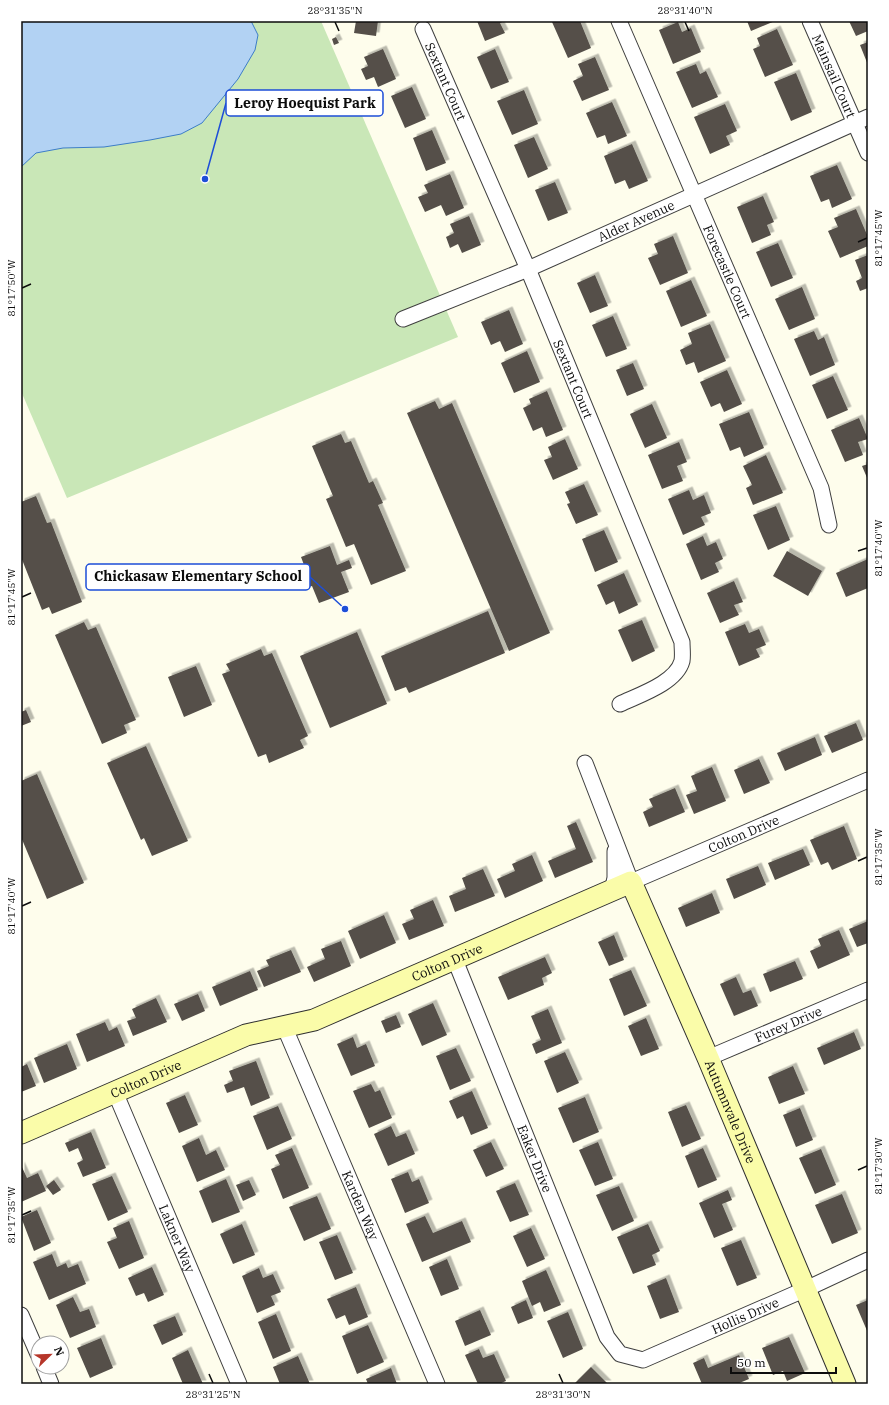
<svg xmlns="http://www.w3.org/2000/svg" width="889" height="1405" viewBox="0 0 889 1405" font-family="'IBM Plex Serif',serif">
  <defs>
    <filter id="shadow"><feDropShadow dx="3.5" dy="-3.5" stdDeviation="0" flood-color="#0004"/></filter>
  </defs>
  <rect width="100%" height="100%" fill="#fefdec"/>
  <path fill="#c9e7b7" d="M21,21H321L458,337L67,498L21,391Z"/>
  <path fill="#b2d2f3" stroke="#3c7dc8" d="M21,21H251L258,35L255,50L238,79L202,123L181,134L150,140L104,147L63,148L36,153L21,167Z"/>
  <path fill="#544f49" filter="url(#shadow)" d="M356,21H378L376,36L354,33Z
    M477,21H505L500,23L505,33L485,41Z
    M556,21H580L591,48L568,58L552,22Z
    M747,21H775L751,31Z
    M849,21H868V31L856,36Z
    M678,22L682,32L691,28L701,52L673,64L659,30Z
    M777,29L793,65L765,77L753,49L760,46L757,38Z
    M336,37L339,43L334,45L332,39Z
    M868,42V65L860,45Z
    M383,49L396,79L378,87L374,77L366,80L361,69L368,66L364,57Z
    M495,49L509,82L491,89L477,57Z
    M595,57L609,90L582,101L573,81L583,76L578,64Z
    M696,64L700,74L706,71L718,97L692,108L676,72Z
    M796,73L812,112L791,121L774,82Z
    M412,87L426,119L405,128L391,96Z
    M524,90L538,124L512,135L497,101Z
    M612,102L627,136L608,144L605,135L597,138L586,113Z
    M725,104L737,131L726,136L730,145L710,154L694,117Z
    M432,130L446,163L426,171L413,138Z
    M534,137L548,169L528,178L514,145Z
    M632,144L648,181L629,189L625,180L615,184L604,156Z
    M837,165L852,199L832,208L829,199L821,202L810,176Z
    M450,174L464,208L446,216L441,205L425,212L418,197L428,193L424,185Z
    M555,182L568,213L548,221L535,190Z
    M763,196L774,222L767,225L771,235L752,243L737,207Z
    M856,209L868,237V246L840,258L828,231L838,227L834,218Z
    M469,216L481,245L462,253L458,244L450,248L446,237L454,233L450,224Z
    M673,236L688,273L660,285L648,258L658,254L654,244Z
    M778,243L793,278L771,287L756,252Z
    M868,255V288L860,291L856,281L862,278L855,260Z
    M595,275L608,306L590,313L577,283Z
    M691,280L707,316L681,327L666,291Z
    M802,287L815,319L789,330L775,299Z
    M509,310L523,344L505,352L500,341L491,345L481,322Z
    M613,316L627,349L606,357L592,325Z
    M710,324L726,361L698,373L694,362L686,365L680,350L692,344L688,333Z
    M814,331L818,340L824,337L835,365L810,376L794,339Z
    M527,351L540,382L514,393L501,363Z
    M633,363L644,389L627,396L616,370Z
    M727,370L742,404L724,412L720,403L711,407L700,382Z
    M833,376L848,410L827,419L812,385Z
    M547,391L563,430L546,437L542,427L533,431L523,408L531,404L529,399Z
    M435,401L439,409L452,403L550,633L509,651L407,413Z
    M652,404L667,438L645,448L630,414Z
    M749,412L764,448L744,457L740,447L730,451L719,424Z
    M859,418L868,439L858,442L863,455L845,462L831,430Z
    M341,434L345,443L351,441L369,483L373,481L383,503L378,505L406,571L371,585L354,544L346,547L326,499L333,496L312,446Z
    M565,439L578,469L553,480L544,460L552,457L548,447Z
    M679,442L687,462L677,466L683,481L662,489L648,455Z
    M766,455L783,493L753,505L746,488L752,485L743,466Z
    M868,464V480L862,466Z
    M584,484L598,515L576,524L567,504L570,503L565,492Z
    M689,490L693,500L704,495L711,513L701,517L705,525L683,535L668,499Z
    M36,496L47,523L51,522L82,602L52,614L49,607L42,610L21,557V502Z
    M776,506L790,540L768,550L753,515Z
    M604,530L618,562L595,572L582,539Z
    M703,536L707,546L716,542L723,559L715,563L719,572L701,580L686,544Z
    M330,546L337,565L349,560L352,568L341,572L349,592L319,603L312,586L302,589L299,581L309,578L301,557Z
    M787,551L822,571L808,596L773,576Z
    M868,559V588L846,597L836,573Z
    M624,573L638,605L619,614L614,601L606,605L597,585Z
    M734,581L743,602L734,605L739,615L720,623L707,593Z
    M488,611L505,653L409,693L406,687L395,691L381,656Z
    M642,620L655,651L632,662L618,630Z
    M84,622L88,630L96,627L136,720L124,725L127,733L102,744L55,635Z
    M745,624L749,633L759,629L766,645L756,649L760,657L739,666L725,632Z
    M357,632L387,704L330,728L300,656Z
    M261,649L264,656L272,653L308,736L300,740L304,748L269,763L266,754L258,757L222,674L230,671L226,664Z
    M196,666L212,705L184,717L168,677Z
    M26,710L31,722L21,726V712Z
    M856,723L863,740L832,753L824,736Z
    M815,737L822,755L785,771L777,753Z
    M146,746L188,841L152,856L144,838L141,840L107,763Z
    M759,759L770,783L744,794L734,770Z
    M712,767L726,801L694,814L686,795L697,791L691,776Z
    M37,774L84,883L47,899L21,837V781Z
    M675,788L685,812L649,827L643,812L653,807L649,799Z
    M576,822L593,862L555,878L548,861L576,849L567,826Z
    M844,826L857,859L832,870L828,862L821,865L810,840Z
    M803,849L810,865L775,880L768,863Z
    M532,855L543,881L505,898L497,879L515,871L512,864Z
    M758,866L766,885L734,899L726,879Z
    M483,869L495,896L455,912L449,896L466,889L462,878Z
    M712,893L720,913L686,927L678,908Z
    M433,900L444,926L409,940L402,924L414,919L410,910Z
    M384,915L396,943L360,959L348,931Z
    M868,921V943L857,947L849,929Z
    M839,930L850,955L818,969L810,951L821,946L818,939Z
    M614,935L624,960L609,966L598,942Z
    M341,941L351,966L314,982L307,967L325,959L321,949Z
    M291,950L301,972L264,987L257,971L269,966L266,960Z
    M545,957L552,973L542,978L544,985L508,1000L498,977Z
    M795,961L803,979L770,992L763,974Z
    M631,970L647,1006L624,1016L609,979Z
    M250,971L258,990L220,1006L212,987Z
    M736,977L743,993L751,990L758,1006L734,1016L720,984Z
    M198,994L205,1011L182,1021L174,1004Z
    M156,998L167,1022L133,1036L127,1021L136,1018L132,1009Z
    M433,1003L447,1035L422,1046L408,1014Z
    M548,1009L562,1043L536,1054L532,1044L541,1040L531,1016Z
    M396,1015L401,1027L386,1033L381,1021Z
    M646,1018L659,1049L641,1056L628,1026Z
    M105,1022L109,1031L117,1027L125,1046L87,1062L76,1034Z
    M854,1032L861,1049L824,1065L817,1048Z
    M353,1037L357,1048L366,1044L375,1066L351,1076L337,1044Z
    M67,1044L77,1069L44,1083L34,1058Z
    M456,1048L471,1081L450,1090L436,1056Z
    M565,1052L579,1083L557,1093L544,1061Z
    M256,1061L270,1098L251,1106L244,1087L227,1093L224,1085L233,1081L229,1071Z
    M27,1064L36,1086L21,1092V1067Z
    M793,1066L805,1094L779,1104L768,1077Z
    M371,1084L375,1092L380,1090L392,1118L369,1128L353,1091Z
    M472,1091L488,1128L471,1135L463,1116L457,1119L449,1101Z
    M185,1095L198,1125L179,1133L166,1103Z
    M585,1097L599,1132L573,1143L558,1108Z
    M686,1105L701,1139L682,1147L668,1112Z
    M278,1106L292,1139L267,1150L253,1116Z
    M800,1108L813,1140L796,1147L783,1115Z
    M391,1126L396,1137L406,1133L415,1154L388,1166L374,1134Z
    M91,1132L106,1168L83,1177L77,1163L83,1160L78,1148L69,1152L65,1143Z
    M199,1138L206,1155L216,1150L225,1170L197,1182L182,1146Z
    M491,1142L504,1169L486,1177L473,1150Z
    M598,1142L613,1179L595,1186L579,1150Z
    M292,1148L309,1188L283,1199L271,1169L280,1165L275,1155Z
    M703,1148L717,1180L698,1188L685,1156Z
    M821,1149L836,1185L815,1194L799,1158Z
    M21,1165L27,1178L38,1173L46,1191L21,1202Z
    M408,1172L412,1182L419,1179L429,1203L405,1213L391,1179Z
    M112,1176L128,1212L108,1221L92,1184Z
    M226,1179L240,1212L212,1223L199,1191Z
    M54,1180L61,1190L53,1195L46,1186Z
    M249,1180L256,1195L243,1201L236,1185Z
    M515,1183L529,1215L510,1222L496,1191Z
    M619,1186L634,1221L612,1231L596,1195Z
    M728,1190L732,1200L722,1204L733,1230L714,1238L699,1203Z
    M842,1194L858,1233L832,1244L815,1205Z
    M317,1196L331,1229L304,1241L289,1207Z
    M37,1210L51,1243L34,1251L21,1217Z
    M425,1216L433,1233L462,1221L471,1242L422,1262L406,1224Z
    M129,1221L144,1258L119,1269L107,1242L117,1238L113,1228Z
    M242,1224L255,1255L233,1264L220,1234Z
    M648,1224L660,1251L652,1255L656,1265L633,1274L617,1237Z
    M531,1228L545,1259L527,1267L513,1236Z
    M337,1235L353,1273L335,1280L319,1242Z
    M741,1240L757,1278L737,1286L721,1248Z
    M52,1254L57,1267L66,1263L68,1268L78,1264L86,1284L49,1300L33,1262Z
    M447,1259L459,1289L441,1296L429,1267Z
    M152,1267L164,1295L148,1302L144,1293L136,1296L128,1278Z
    M259,1268L263,1278L273,1274L281,1292L271,1296L275,1305L257,1313L242,1276Z
    M546,1270L561,1305L544,1312L540,1302L532,1306L522,1281Z
    M666,1278L679,1312L660,1319L647,1286Z
    M356,1287L368,1317L349,1325L345,1315L336,1319L327,1299Z
    M73,1297L80,1312L89,1309L96,1327L70,1338L56,1305Z
    M526,1300L533,1318L518,1324L511,1307Z
    M868,1300V1333L856,1305Z
    M480,1310L491,1335L465,1346L455,1321Z
    M568,1312L583,1349L563,1358L547,1321Z
    M276,1314L291,1351L273,1359L258,1322Z
    M175,1316L183,1335L162,1345L153,1325Z
    M368,1325L384,1362L357,1374L342,1336Z
    M789,1337L805,1373L787,1381L783,1371L773,1375L762,1348Z
    M101,1338L113,1368L90,1378L77,1348Z
    M479,1349L483,1358L494,1354L506,1381L499,1384H478L465,1355Z
    M188,1350L203,1384H183L172,1358Z
    M739,1355L749,1379L737,1384H702L693,1363L704,1358L708,1368Z
    M298,1356L310,1384H280L273,1367Z
    M591,1367L608,1384H574Z
    M391,1368L397,1384H368L366,1379Z"/>
  <g fill="none" stroke-linecap="round" stroke-linejoin="round">
    <g stroke="#3f3f3f" stroke-width="17">
      <g id="street">
        <path id="s1" d="M619,21L821,488L829,525"/>
        <path id="s2" d="M810,21L868,153"/>
        <path id="s3" d="M423,29L528,269L682,642C682,648 683,655 682,661C676,683 639,695 620,704"/>
        <path id="s4" d="M403,319L528,269L868,117"/>
        <path id="s5" d="M585,763L631,882L868,780"/>
        <path d="M612,891L615,878V851"/>
        <path id="s6" d="M455,960L607,1337L620,1354L643,1360L806,1289L868,1260"/>
        <path id="s7" d="M284,1026L437,1384"/>
        <path id="s8" d="M708,1058L868,990"/>
        <path id="s9" d="M115,1092L239,1384"/>
        <path d="M21,1315L38,1354"/>
        <path d="M44,1367L51,1384"/>
      </g>
    </g>
    <g stroke="#2e2e2e" stroke-width="23">
      <g id="secondary">
        <path id="s10" d="M21,1133L246,1035L314,1020L631,882L708,1058L845,1384"/>
      </g>
    </g>
    <use href="#street" stroke="#fff" stroke-width="15"/>
    <use href="#secondary" stroke="#fafca9" stroke-width="21"/>
  </g>
  <path fill="none" stroke="#0c0c0c" stroke-width="1.5" d="M335,22L339,31M685,22L689,31M858,242L867,238M22,288L31,284M858,551L867,548M22,597L31,593M858,861L867,857M22,906L31,902M858,1170L867,1166M22,1215L31,1211M209,1374L213,1383M559,1374L563,1383"/>
  <g text-anchor="middle" dominant-baseline="central" stroke-width="4" stroke-linejoin="round" paint-order="stroke">
    <g font-size="13" fill="#0c0c0c" stroke="#fff">
      <text stroke="none"><textPath href="#s2" startOffset="60">Mainsail Court</textPath></text>
      <text stroke="none"><textPath href="#s3" startOffset="57">Sextant Court</textPath></text>
      <text stroke="none"><textPath href="#s4" startOffset="253">Alder Avenue</textPath></text>
      <text stroke="none"><textPath href="#s1" startOffset="273">Forecastle Court</textPath></text>
      <text stroke="none"><textPath href="#s3" startOffset="381">Sextant Court</textPath></text>
      <text stroke="none"><textPath href="#s5" startOffset="250">Colton Drive</textPath></text>
      <text stroke="none"><textPath href="#s10" startOffset="460">Colton Drive</textPath></text>
      <text stroke="none"><textPath href="#s8" startOffset="87">Furey Drive</textPath></text>
      <text stroke="none"><textPath href="#s10" startOffset="136">Colton Drive</textPath></text>
      <text stroke="none"><textPath href="#s10" startOffset="911">Autumnvale Drive</textPath></text>
      <text stroke="none"><textPath href="#s6" startOffset="214">Eaker Drive</textPath></text>
      <text stroke="none"><textPath href="#s7" startOffset="195">Karden Way</textPath></text>
      <text stroke="none"><textPath href="#s9" startOffset="159">Lakner Way</textPath></text>
      <text stroke="none"><textPath href="#s6" startOffset="563">Hollis Drive</textPath></text>
    </g>
  </g>
  <path fill="none" stroke="#1d4ed8" stroke-width="1.5" d="M205 179L226 103M345 609L310 577"/>
  <g fill="#1d4ed8" stroke="#fff" stroke-width="1.5">
    <circle cx="205" cy="179" r="4"/>
    <circle cx="345" cy="609" r="4"/>
  </g>
  <g fill="#fff" stroke="#1d4ed8" stroke-width="1.5">
    <rect x="226" y="90" width="157" height="26" rx="4"/>
    <rect x="86" y="564" width="224" height="26" rx="4"/>
  </g>
  <g font-size="14" text-anchor="middle" font-weight="bold" fill="#0c0c0c">
    <text x="305" y="108">Leroy Hoequist Park</text>
    <text x="198" y="581">Chickasaw Elementary School</text>
  </g>
  <rect width="889" height="1405" fill="none" stroke="#ffffff" stroke-width="44"/>
  <g transform="translate(50 1355) rotate(67)"><circle r="19" fill="#ffffff" stroke="#9e9e9e"/>
  <path d="M0-3L7 15L0 10L-7 15Z" fill="#b6362a"/>
  <text y="-6" font-size="11" font-weight="bold" text-anchor="middle" fill="#0c0c0c">N</text>
  </g>
  <path d="M731 1367v6h105v-6" fill="none" stroke="#0c0c0c" stroke-width="2"/>
  <text x="737" y="1367" font-size="12" fill="#0c0c0c" stroke="#ffffff" stroke-width="3" paint-order="stroke">50 m</text>
  <rect x="22" y="22" width="845" height="1361" fill="none" stroke="#0c0c0c" stroke-width="1.5"/>
  <g font-size="10" text-anchor="middle" fill="#0c0c0c">
    <text x="335" y="14">28°31'35"N</text>
    <text x="685" y="14">28°31'40"N</text>
    <text transform="translate(878 238) rotate(-90)" y="4">81°17'45"W</text>
    <text transform="translate(11 288) rotate(-90)" y="4">81°17'50"W</text>
    <text transform="translate(878 548) rotate(-90)" y="4">81°17'40"W</text>
    <text transform="translate(11 597) rotate(-90)" y="4">81°17'45"W</text>
    <text transform="translate(878 857) rotate(-90)" y="4">81°17'35"W</text>
    <text transform="translate(11 906) rotate(-90)" y="4">81°17'40"W</text>
    <text transform="translate(878 1166) rotate(-90)" y="4">81°17'30"W</text>
    <text transform="translate(11 1215) rotate(-90)" y="4">81°17'35"W</text>
    <text x="213" y="1398">28°31'25"N</text>
    <text x="563" y="1398">28°31'30"N</text>
  </g>
</svg>
